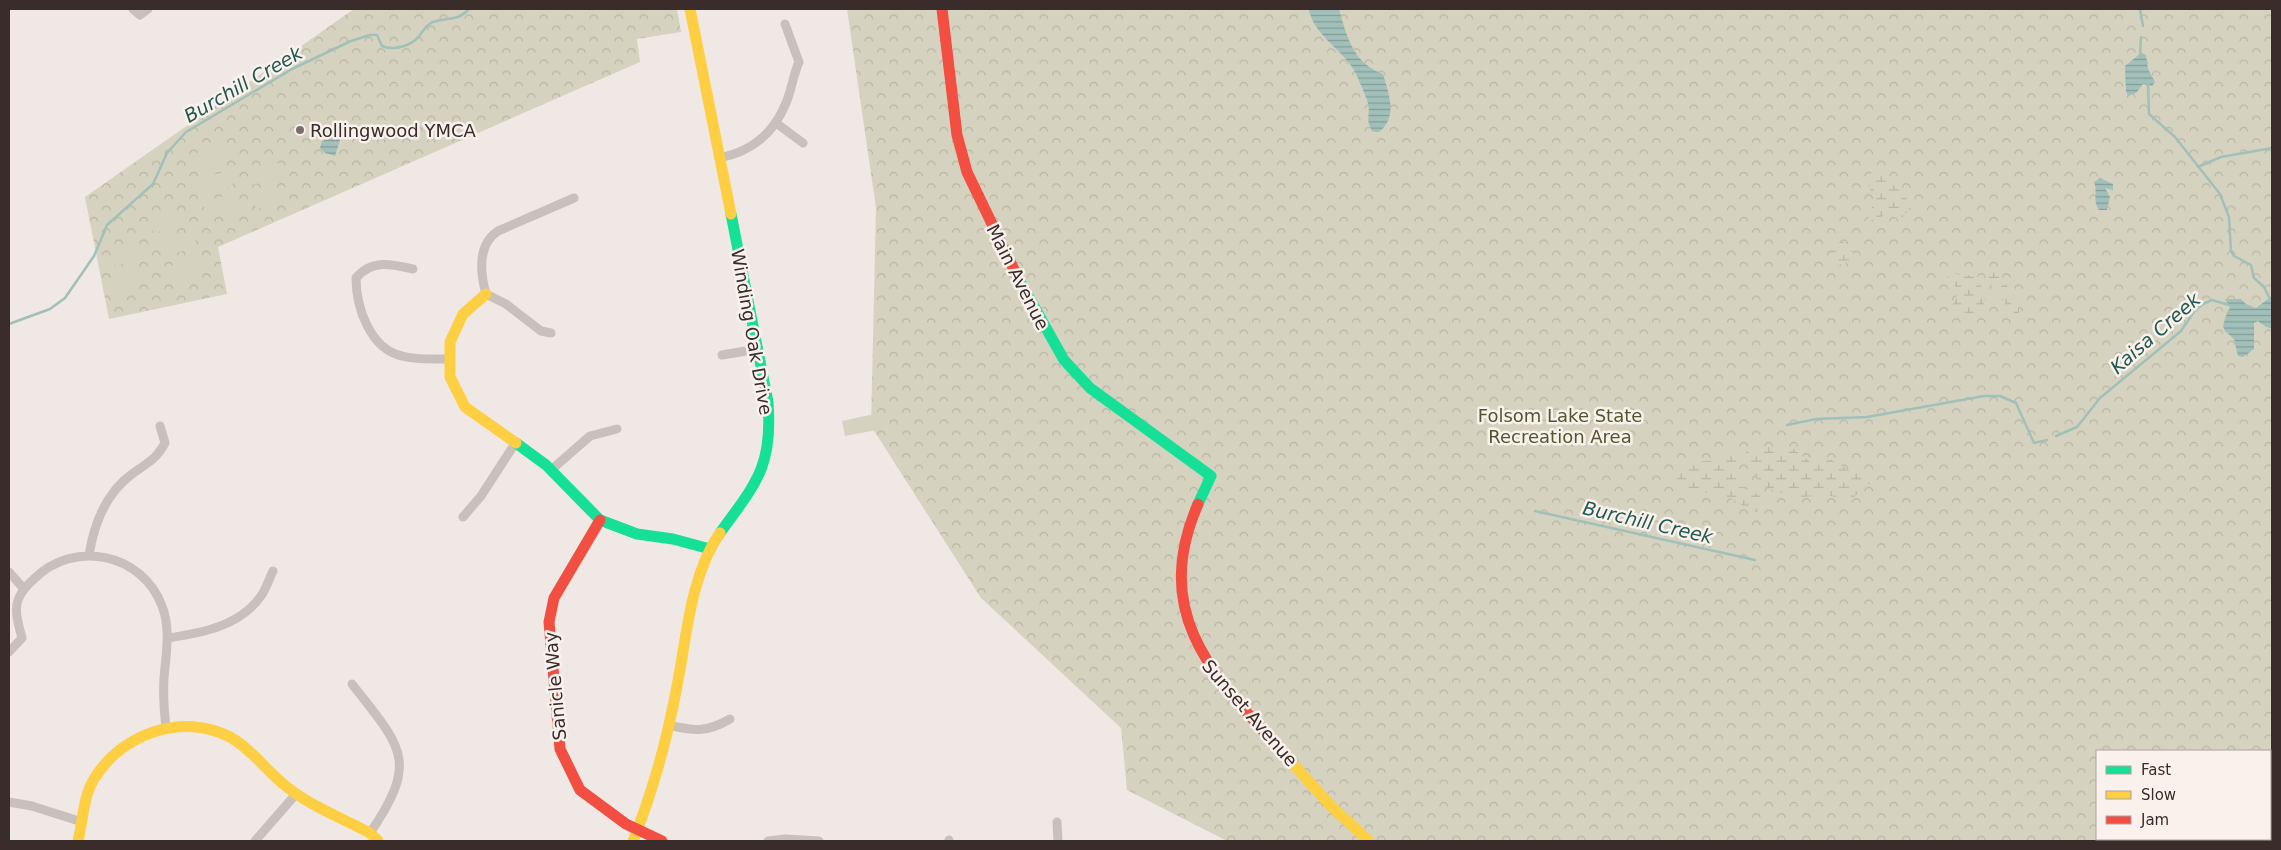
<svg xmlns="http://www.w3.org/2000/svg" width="2281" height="850" viewBox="0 0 2281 850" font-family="'DejaVu Sans',sans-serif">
  <defs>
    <pattern id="forest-crowns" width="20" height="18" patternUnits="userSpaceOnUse" patternTransform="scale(1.25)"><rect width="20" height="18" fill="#d5d3bf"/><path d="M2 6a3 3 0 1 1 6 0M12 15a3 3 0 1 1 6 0" fill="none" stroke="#b8b5a4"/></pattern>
    <pattern id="wetland-marsh" width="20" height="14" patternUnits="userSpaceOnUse" patternTransform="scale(1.25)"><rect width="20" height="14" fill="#d5d3bf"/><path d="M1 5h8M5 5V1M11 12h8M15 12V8" fill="none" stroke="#b8b5a4"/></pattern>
    <pattern id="water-rules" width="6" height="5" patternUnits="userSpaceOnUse" patternTransform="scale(1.25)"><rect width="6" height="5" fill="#a1c0b9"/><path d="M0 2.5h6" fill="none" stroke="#849c97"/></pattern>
  </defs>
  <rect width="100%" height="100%" fill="#efe8e5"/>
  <path fill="url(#forest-crowns)" fill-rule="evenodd" d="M354,9H677L681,32L637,39L640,62L218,247L227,294L109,319L85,197Z
    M847,9H2272V841H1227L1127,790L1121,728L981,598L871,426L876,208ZM2097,751H2270V839H2097Z"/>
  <path fill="url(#wetland-marsh)" d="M1872,173C1877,174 1883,173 1888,175C1896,178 1897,184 1900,190C1905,202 1918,200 1903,217L1896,218C1885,209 1879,222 1868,219L1874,200L1866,178L1868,174Z
    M1841,241L1851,247L1854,256L1852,261L1846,262L1844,268L1840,264L1837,266L1835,261L1830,263C1832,254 1834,249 1841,241Z
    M1992,268C2000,271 2000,276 2005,283C2012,294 2023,300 2018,315L2013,316C2008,310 2006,304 2002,298C1995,288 1987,284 1987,270Z
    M1950,271L1962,276L1973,275L1978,277L1985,298L1982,311L1975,314L1950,310L1959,291L1946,275Z
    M1759,447H1770L1777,451L1791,447L1810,462L1826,457L1845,468L1880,481L1868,484L1854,497L1844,499L1827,495L1802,497L1781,493L1763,486L1758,481L1746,460V452Z
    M1729,450C1746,458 1736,472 1736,485L1760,495L1764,507L1761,513C1745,511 1734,497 1718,493C1700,489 1690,503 1676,482C1679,464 1704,458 1720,462L1721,455Z"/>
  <path fill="#d5d3bf" d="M225,147L228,162L196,169L192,154Z
    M280,163L283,178L251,185L248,170Z
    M230,171L233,186L201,193L198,178Z
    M285,187L289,202L256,209L253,194Z
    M235,194L238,209L206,216L203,201Z
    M182,211L186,226L153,233L150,217Z
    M194,233L197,248L164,255L161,240Z
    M144,244L147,259L115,266L112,250Z
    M197,260L200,275L168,282L165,267Z
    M144,269L147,283L115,291L111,275Z
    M874,414L877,430L845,436L842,421Z"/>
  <path fill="url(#water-rules)" d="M1309,9H1339C1347,37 1353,63 1383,74C1389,94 1398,117 1379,132H1374C1364,122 1371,114 1368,103C1365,94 1360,83 1356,74C1345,50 1313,36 1309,9Z
    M2141,53L2146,55L2148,69L2155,82L2152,86L2143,84L2136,93L2128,96L2126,91L2125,66Z
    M335,123L345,126L348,130L346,136L341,137L335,156L325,153L320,148L322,141L330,139Z
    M2100,178L2113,184V190L2105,188L2110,197L2107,210H2099C2092,201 2098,190 2094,182Z
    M2272,296V328L2266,327L2258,321L2254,323V349L2243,357L2238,356L2234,339L2225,331L2223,326L2227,312L2230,308L2225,299H2241L2246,304L2256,308Z"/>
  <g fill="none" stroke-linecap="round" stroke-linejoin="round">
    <path stroke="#a1c0b9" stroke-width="2.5" d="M2140,9L2143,26
      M2140,56L2141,37
      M2148,82L2149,114L2175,137L2220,194L2229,217L2231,251L2234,256L2251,265L2254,278L2264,287L2271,301
      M2198,167L2221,157L2272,148
      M9,324L50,309L65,298L94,256L107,225L153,184L167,153L186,132L292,69L351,41L370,35H377L382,46C394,51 412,46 420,35C424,30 427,24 433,22C449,16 455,23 469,9
      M1787,425L1816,419L1867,417L1984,396H2000L2016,403L2034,443L2047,440
      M2056,436L2077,427L2100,398L2181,331L2195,310L2205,303L2212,300L2229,305
      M1535,511L1755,560"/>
    <path stroke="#c8c0bd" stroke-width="9" d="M133,9L140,15L148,9
      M776,123L803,143
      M719,158C751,152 774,133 786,103C792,89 793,75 799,62L785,24
      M413,269C392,264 372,259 356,278C356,307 370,349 402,356C417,360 433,359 448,359
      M551,333L541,331L506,304L486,294C480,272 477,245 498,231L574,198
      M722,355L758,349
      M551,470L590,436L617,429
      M463,517L481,496L516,442
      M89,555C94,524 106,493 132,474C148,462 155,461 165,443L160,426
      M9,572L24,589
      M168,638C202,633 240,626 261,596C266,589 269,579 273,571
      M9,652L22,638C19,626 14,612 18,600C21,592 27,585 34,579C74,539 142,553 162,606C171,629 166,653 164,678C163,694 164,710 166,727
      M352,684C401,747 420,760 370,833
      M668,725C694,731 706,733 730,719
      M9,802L32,806L82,822
      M1057,822L1058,841
      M949,840V841
      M255,841L296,794
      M768,841L785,839L819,841"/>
    <path stroke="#16e098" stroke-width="11" d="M1018,278L1064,360L1090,388L1211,476L1198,504
      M516,443L546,465L600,520L637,534L673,539L710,549
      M720,533C756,483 773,467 768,402L731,214"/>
    <path stroke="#ffcf43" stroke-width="11" d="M690,9L731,214
      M486,294L463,314L450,342V377L465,407L516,443
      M1283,753L1331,806L1369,841
      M78,841C83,821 83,797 94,779C121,734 182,712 230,737C252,749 267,772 287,787C312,807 342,818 370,833L378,841
      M633,841C653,791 667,740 677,686C687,636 690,576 720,533"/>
    <path stroke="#f24e42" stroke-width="11" d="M942,9L957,135L967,172L1018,278
      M1198,504C1150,615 1214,676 1283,753
      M600,520L554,598L549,622L560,749L580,790L626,824L662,841"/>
  </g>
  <circle fill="#796e6c" stroke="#faf1ed" stroke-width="2" cx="300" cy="130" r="5"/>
  <g text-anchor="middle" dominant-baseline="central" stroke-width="5" stroke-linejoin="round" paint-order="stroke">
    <g font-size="18" fill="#392c2b" stroke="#faf1ed" text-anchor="start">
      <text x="310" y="130">Rollingwood YMCA</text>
    </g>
    <g font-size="18" fill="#392c2b" stroke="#faf1ed">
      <text transform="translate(1018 277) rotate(63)">Main Avenue</text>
      <text transform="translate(752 332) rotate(80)">Winding Oak Drive</text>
      <text transform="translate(555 686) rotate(-95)">Sanicle Way</text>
      <text transform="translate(1250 713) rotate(49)">Sunset Avenue</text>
    </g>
    <g font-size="18" fill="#52572f" stroke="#faf1ed">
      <text x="1560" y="415">Folsom Lake State<tspan x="1560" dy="21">Recreation Area</tspan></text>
    </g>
    <g font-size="19" font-style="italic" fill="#215a51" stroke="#faf1ed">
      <text transform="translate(243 84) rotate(-30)">Burchill Creek</text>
      <text transform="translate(2155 333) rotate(-41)">Kaisa Creek</text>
      <text transform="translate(1648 522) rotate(13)">Burchill Creek</text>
    </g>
  </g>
  <rect width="2281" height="850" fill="none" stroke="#392c2b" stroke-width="20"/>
  <rect x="2096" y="750" width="175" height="90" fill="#faf1ed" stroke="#ada29f"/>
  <rect x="2106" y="766" width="25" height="8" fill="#16e098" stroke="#ada29f"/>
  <text x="2141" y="775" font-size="15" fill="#392c2b">Fast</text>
  <rect x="2106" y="791" width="25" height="8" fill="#ffcf43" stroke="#ada29f"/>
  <text x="2141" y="800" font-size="15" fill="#392c2b">Slow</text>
  <rect x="2106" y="816" width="25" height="8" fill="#f24e42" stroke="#ada29f"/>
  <text x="2141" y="825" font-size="15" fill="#392c2b">Jam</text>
</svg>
